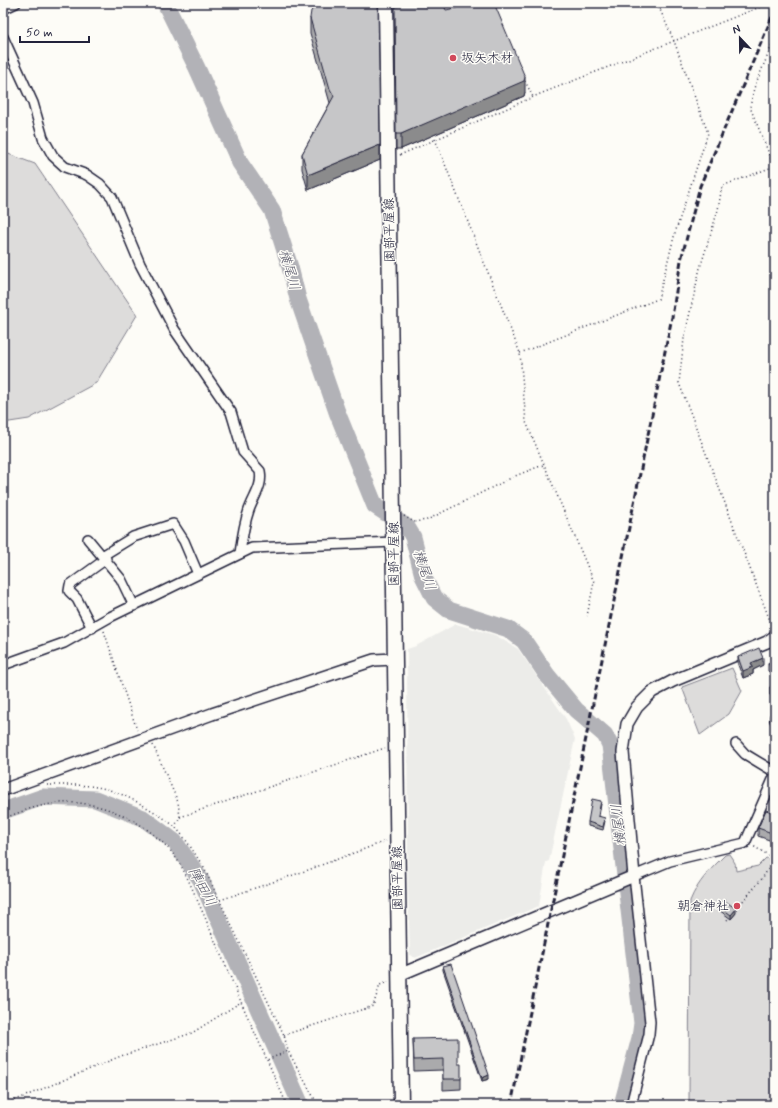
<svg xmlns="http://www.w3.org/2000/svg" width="778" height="1108" viewBox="0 0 778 1108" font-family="Mynerve,'Klee One',sans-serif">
  <rect width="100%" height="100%" fill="#fdfcf7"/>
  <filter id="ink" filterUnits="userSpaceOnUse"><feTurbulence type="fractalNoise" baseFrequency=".025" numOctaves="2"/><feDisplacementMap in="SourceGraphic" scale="8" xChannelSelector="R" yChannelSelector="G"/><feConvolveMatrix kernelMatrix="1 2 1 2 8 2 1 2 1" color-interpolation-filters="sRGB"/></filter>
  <g filter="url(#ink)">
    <path fill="#ecece9" d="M456,624L495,635L518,649L566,719L575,739L549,861L546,862L539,906L415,958L410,955L408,889L407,649L416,646Z"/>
    <path fill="#dddcdb" stroke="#807f8b" d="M3,152L35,164L137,315L96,383L29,419L3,423Z
      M732,668L742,691L729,714L700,735L682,687Z
      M729,854L735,863L736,871L758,866L766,858L775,861V1105H689L690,901C698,881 711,869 725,855Z"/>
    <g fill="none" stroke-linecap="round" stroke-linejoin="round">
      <path stroke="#b2b2b7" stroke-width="17" d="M165,3L197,68L240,163L272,210L290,267L298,299L337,412L375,506L407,527L413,537L423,576L434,598L449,610L508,629L524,641L547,675L576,710L605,735L610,745L642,1023L640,1038L622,1105
        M3,811L43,797L95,799L143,818L175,842L201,880L301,1105"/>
      <g stroke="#22223b" stroke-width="12">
        <path id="minor" d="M3,9L16,3
          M3,37L33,103L43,138L53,156L65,167L87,175L100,184L112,197L140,264L174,329L231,412L243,452L260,471C263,486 254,496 249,510C244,524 242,538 240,553
          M88,539L121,579L134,606
          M102,556L133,537L173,524L184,541L198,574
          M92,628L77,599L69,591L70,585L106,559
          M3,665L64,643L110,617L252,548L394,542
          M775,717V720
          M736,744L745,754L775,772
          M631,1105L649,1034L650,1022L634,876L670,861L745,843L775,775"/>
      </g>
      <g stroke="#22223b" stroke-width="14">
        <path id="tertiary" d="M3,790L212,714L374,660L394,659
          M399,975L634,876L623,752L627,724L637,707L652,692L673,681L767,642L775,636"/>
      </g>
      <g stroke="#22223b" stroke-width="17">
        <path id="primary" d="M386,3L401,1105"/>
      </g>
      <path stroke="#22223b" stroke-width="1.5" stroke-dasharray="1 3" stroke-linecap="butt" d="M525,81L533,97
        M435,139L520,353L526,422L594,582L587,616
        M400,155L540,94L770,3
        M774,166L750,107L754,88L775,38
        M520,353L658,299L675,233L708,133L674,41L657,3
        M404,516L414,522L427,520L515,476L543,465
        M772,626L679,383L684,339L700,268L718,210L722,186L775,166
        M104,631L137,730
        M153,745L178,802L180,817L175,826
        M47,785C67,785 87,784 106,789C124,793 163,815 176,828C187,840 195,854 204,868L284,1035L288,1051L318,1105
        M180,817L385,748
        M3,819C19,812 36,806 52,804C93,797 138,817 166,846C184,864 193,892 204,915C216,944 229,973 241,1002
        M220,900L308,870L386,841
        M735,910L761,880L775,859L753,846
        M727,920L730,916
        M284,1035L373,1006L380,985L388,982
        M267,1060L287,1105
        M4,1105L121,1056L192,1033L241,1002L267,1060L288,1051"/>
      <use href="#minor" stroke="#fdfcf7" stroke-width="9"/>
      <use href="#tertiary" stroke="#fdfcf7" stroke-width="11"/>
      <use href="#primary" stroke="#fdfcf7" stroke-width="14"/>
      <path stroke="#22223b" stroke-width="3" stroke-dasharray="6 3" stroke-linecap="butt" d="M511,1105L672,317L681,260L700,186L775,10"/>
    </g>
    <path fill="#aaaaac" stroke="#22223b" d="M395,8L446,10L525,92L524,96L401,149H396Z
      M310,18L380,160L308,190L302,169V154L330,103L310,33Z
      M775,655V677L768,671V664Z
      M738,657L763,665L753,670V674L743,678L738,665Z
      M775,682V699L770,695V687Z
      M601,804L599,816L605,821L603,830L588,826V822Z
      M775,813V833L772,841L758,836V828Z
      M719,906L736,913L731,919L719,910Z
      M443,966L489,1079L482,1081L443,970Z
      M413,1039L458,1064L461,1079V1089L443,1090V1070L414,1071Z"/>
    <path fill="#8b8b8c" stroke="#22223b" d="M525,77V92L524,96L401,149V134Z
      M380,145V160L308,190V175Z
      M763,658V665L753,670V674L743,678V671L751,663Z
      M775,825V833L772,841V833Z
      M736,909V913L731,919V915Z
      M489,1075V1079L482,1081V1078Z"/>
    <path fill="#c6c6c8" stroke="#22223b" d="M319,3H378L380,145L308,175L302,154L334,96L330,89L310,18L311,11Z
      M402,3H443L446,10L479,3H494L525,77L524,81L401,134H396L395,8Z
      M759,648L763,658L751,663L753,667L743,671L738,657Z
      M775,655V670L768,664Z
      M775,682V692L770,687Z
      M592,799L601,801L598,816L605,818L603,827L588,822Z
      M766,810L775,813V825L772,833L758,828Z
      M724,900L736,909L731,915L719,906Z
      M451,964L489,1075L482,1078L443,966Z
      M458,1038V1064H461V1079H443V1059L414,1060L413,1039Z"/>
  </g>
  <g fill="#d1495b" stroke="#fdfcf7" stroke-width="1.5">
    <circle cx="453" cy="58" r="4"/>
    <circle cx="737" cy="906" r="4"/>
  </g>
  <g text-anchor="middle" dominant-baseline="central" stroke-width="3" stroke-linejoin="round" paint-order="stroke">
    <g font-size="13" fill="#22223b" stroke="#fdfcf7" text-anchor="start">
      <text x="461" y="58">坂矢木材</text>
      <text x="729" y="906" text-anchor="end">朝倉神社</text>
    </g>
    <g font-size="13" fill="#22223b" stroke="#fdfcf7">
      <text transform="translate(390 230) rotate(-91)">園部平屋線</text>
      <text transform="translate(394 554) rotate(-90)">園部平屋線</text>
      <text transform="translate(398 878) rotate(-91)">園部平屋線</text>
    </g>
    <g font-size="14" font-style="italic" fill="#545466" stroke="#fdfcf7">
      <text transform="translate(289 270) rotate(74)">横尾川</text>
      <text transform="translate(424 570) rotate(71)">横尾川</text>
      <text transform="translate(619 825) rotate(-97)">横尾川</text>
      <text transform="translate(202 887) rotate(62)">陣田川</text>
    </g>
  </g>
  <rect width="778" height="1108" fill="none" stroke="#fdfcf7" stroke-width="16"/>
  <rect x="8" y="8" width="762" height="1092" fill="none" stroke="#22223b" stroke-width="1.5" filter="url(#ink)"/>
  <g transform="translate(740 38) rotate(338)" stroke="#fdfcf7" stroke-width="3" paint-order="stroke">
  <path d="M0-3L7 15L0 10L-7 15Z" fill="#22223b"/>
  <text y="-6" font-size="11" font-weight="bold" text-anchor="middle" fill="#22223b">N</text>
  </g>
  <path d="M20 36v6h69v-6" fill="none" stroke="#22223b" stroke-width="2"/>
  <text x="26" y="36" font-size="12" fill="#22223b" stroke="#fdfcf7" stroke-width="3" paint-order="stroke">50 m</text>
</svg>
